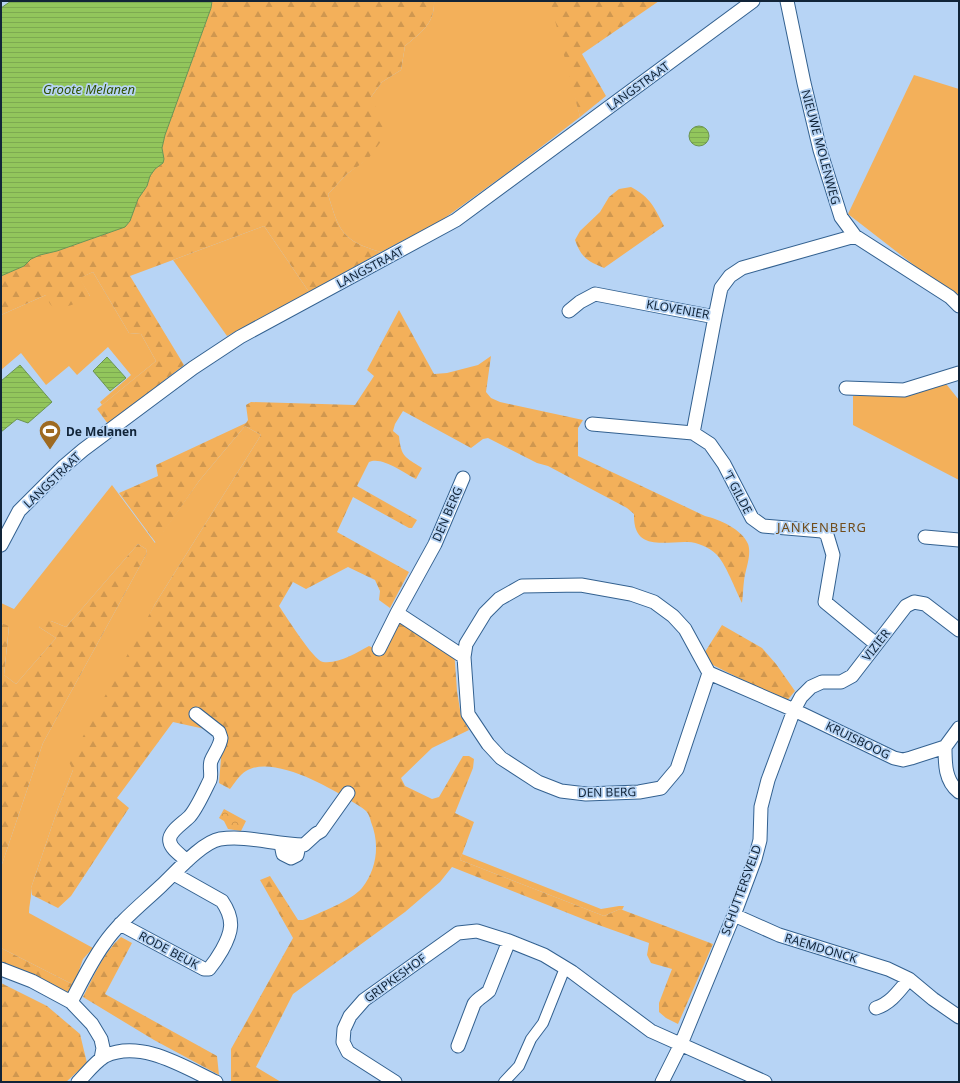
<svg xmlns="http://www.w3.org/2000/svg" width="960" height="1083" viewBox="0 0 960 1083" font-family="'Noto Sans',sans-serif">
  <defs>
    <pattern id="forest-firs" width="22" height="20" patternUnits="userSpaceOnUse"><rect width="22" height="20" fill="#f3b05a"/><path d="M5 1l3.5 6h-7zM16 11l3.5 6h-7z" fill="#cf974f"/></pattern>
    <pattern id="park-crowns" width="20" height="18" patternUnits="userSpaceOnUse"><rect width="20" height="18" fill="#f3b05a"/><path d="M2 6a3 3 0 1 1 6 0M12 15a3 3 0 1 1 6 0" fill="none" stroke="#cf974f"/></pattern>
    <pattern id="water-rules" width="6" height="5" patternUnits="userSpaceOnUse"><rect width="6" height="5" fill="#92c65c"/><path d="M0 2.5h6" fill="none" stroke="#7daa51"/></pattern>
  </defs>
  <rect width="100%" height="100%" fill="#b7d4f5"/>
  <path fill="#f3b05a" d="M434,1H554L580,117L515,167L442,220L381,252C342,241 339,231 328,194L347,174L368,158L371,97L382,82L401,70L405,46C420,33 435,24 434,1Z
    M914,75L959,89V300L848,214Z
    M264,226L309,292L227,336L173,260Z
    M93,272L129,333L141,334L156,361L102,405L100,402L131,375L108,347L77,375L69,366L46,385L21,353L1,370V315L46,295L90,296L79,278Z
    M943,380L959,400V480L853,425V396L901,395Z
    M245,426L261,435L155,604L73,770L58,808L31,888C32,897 29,904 29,913L93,948L83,959L74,985L1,948V867L43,743L147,553L146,549L138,544L66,627L51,621L39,627L56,638L16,684L4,675L9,627L1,623V603L14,609L112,485L155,543L199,481Z
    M462,854L601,909L619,906H624L622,910L620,909L604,916L460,860Z"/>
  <path fill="url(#forest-firs)" d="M212,1H434C435,24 420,33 405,46L401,70L382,82L371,97L388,132L368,159L347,174L328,194C339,231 342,241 381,252L309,292L264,226L130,276L184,365L108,424L97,409L156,361L141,334L129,333L93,272L80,278L90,296C81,301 58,314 50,304C48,301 47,297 46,295L1,315V276L24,266L31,259L40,255L57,251L125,227L130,221L138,199L147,186L150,176L155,169L163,163L164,158L162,148L165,135L211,8Z
    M550,1H659L582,54L606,96L580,117Z
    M631,187C651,198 654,207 664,226L604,268C587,261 581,257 575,240L580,231L600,212L609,197L619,189Z
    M399,310L434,374L447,373L478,365L491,356L486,392L491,398L500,402L583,420L578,428V456L705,516C719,519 743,530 748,544C752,555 745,570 744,581C743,588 743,596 742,603C736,591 725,562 716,554C710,548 697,542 688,542C664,541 633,552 634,514L627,508L548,466L537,463L488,438L483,439L471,448L403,411L395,424L393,431L399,436C401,457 405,457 422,468L416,479C404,473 382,456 369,462L357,486L417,520L412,528H409L353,497L337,532L409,572L390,608L379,600L380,591L375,580L348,567L306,589L293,582L279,606C286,616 313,660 323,662C339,664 356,653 369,646L381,651L397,622L402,620L454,649L457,691L461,716L469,730L432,748L401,778L405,786L432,799L439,797L463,756H469L474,759L473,768L455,813L474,822L460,860L604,916L620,909L713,944L678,1024L666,1018L659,1012V1003L672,969L651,963L647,955L649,943L593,923L452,867L440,882L405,912L293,994L256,1067L281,1082H233L231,1081V1049L293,938L260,880L270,876L298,920H303C319,913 351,901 362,888C377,869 380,844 371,822C370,818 369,814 366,811C362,807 356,804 351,801C328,786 272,755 246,771C240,774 234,784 230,789L219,783L223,733L173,722L117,798L129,808L71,896L58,908L32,895L31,888L58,808L73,770L69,762L155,604L261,435L245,426L199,481L156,543L119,493L158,476L156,465L246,423L248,420L246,405L251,402L355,405L374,376L367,370Z
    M138,544L146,549L147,553L43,743L1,867V623L9,626L4,675L16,684L56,638L39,627L43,621H51L66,627Z
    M722,625L762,648L776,664L795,691L786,702L711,664L705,652Z
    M121,937L132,943L105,994L217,1056L219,1075L154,1040L83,997C94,976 103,953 121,937Z
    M1,948L74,985L68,996L1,963Z
    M1,983L47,1006L80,1034L87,1063L66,1082H1Z"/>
  <path fill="url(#park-crowns)" d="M224,809L246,821L241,831L228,829L224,821L219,818Z"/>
  <path fill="url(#water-rules)" stroke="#6b9551" d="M11,1H212L211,8L165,135L162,148L164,159L163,163L155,169L150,176L147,186L138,199L130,221L125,227L57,251L40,255L31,259L24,266L1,276V8Z
    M689 136a10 10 0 1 1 20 0a10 10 0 1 1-20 0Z
    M107,357L126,378L110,391L93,371Z
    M20,365L52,402L28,423L17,419L1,432V381Z"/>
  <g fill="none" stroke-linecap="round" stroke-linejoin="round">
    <g stroke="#336190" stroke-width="12">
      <path id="pedestrian" d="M504,1082L519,1066L531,1039L543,1023L565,968"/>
    </g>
    <g stroke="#336190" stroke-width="15">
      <path id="minor" d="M787,1L804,83L820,150L841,217L855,236L950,297L959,306
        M569,311L580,302L595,294L715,317
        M846,388L904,390L959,373
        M592,424L693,433L715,317L721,288L730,276L742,268L855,236
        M693,433L710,444L724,464L752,518L763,526L822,531L827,535L833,555L825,602L876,644
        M925,537L959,540
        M1,545L19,511L63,467L83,450L193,368L240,337L456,220L753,1
        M397,613L464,657
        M379,649L397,613L435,544L463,478
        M709,673L677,769L661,788L639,792L586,794L561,791L538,782L501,758L488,744L468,714L464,657L466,644L485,613L499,599L522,586L581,585L631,594L654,602L673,616L685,629L709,673L794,710L894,758L903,760L911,758L945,747C945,764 945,781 959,792
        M945,747L959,728
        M281,844L283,854L291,858L297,855L299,845
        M187,861C182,856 171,849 170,842C167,832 185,822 190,816C197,808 205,790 210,780C212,774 209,767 211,761C214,753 220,747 221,738L219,732L196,714
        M734,915L779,935L888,969L909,979L933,999L959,1017
        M120,924L204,969H209C214,963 218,957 222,950C232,932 235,920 222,901L174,874
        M1,969L32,981L71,1002L92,1024L101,1039L103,1048L101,1059
        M71,1002C81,983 91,962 104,944C119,922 142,904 161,886C175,873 202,842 220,839C248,835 276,845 304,845L316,834L321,831L348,793
        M876,1008C891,1003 899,991 909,979
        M458,1046L474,1004C478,998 484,996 489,991L509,941
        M78,1082C86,1074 95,1062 105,1056C141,1039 184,1067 216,1082
        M395,1082L348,1052L343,1042L344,1029L350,1016L364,1000L458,933L477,931L509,941L544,955L572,972L651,1031L765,1082
        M662,1082L681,1044L734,915L755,859L760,840L761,807L768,780L794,710L801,697L811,687L822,682H841L852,676L906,606L914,602L925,604L959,630"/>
    </g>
    <use href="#pedestrian" stroke="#fff" stroke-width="10"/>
    <use href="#minor" stroke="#fff" stroke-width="13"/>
  </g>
  <defs>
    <g id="stadium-pin" transform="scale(1.15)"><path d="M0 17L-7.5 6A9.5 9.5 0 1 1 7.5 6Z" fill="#9e6a21" stroke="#b7d4f5"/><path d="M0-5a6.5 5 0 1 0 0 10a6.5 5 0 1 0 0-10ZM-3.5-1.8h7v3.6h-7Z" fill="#fff"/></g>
  </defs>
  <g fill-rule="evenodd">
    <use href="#stadium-pin" x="50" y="431"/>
  </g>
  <g text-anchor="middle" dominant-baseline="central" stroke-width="3.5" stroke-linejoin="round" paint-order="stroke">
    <g font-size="12" fill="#112438" stroke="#b7d4f5">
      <text transform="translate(638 86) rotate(-36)">LANGSTRAAT</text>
      <text transform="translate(821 147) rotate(75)">NIEUWE MOLENWEG</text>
      <text transform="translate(370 267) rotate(-28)">LANGSTRAAT</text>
      <text transform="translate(678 309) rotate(10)">KLOVENIER</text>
      <text transform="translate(52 480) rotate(-44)">LANGSTRAAT</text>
      <text transform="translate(738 492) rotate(62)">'T GILDE</text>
      <text transform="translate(447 514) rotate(-67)">DEN BERG</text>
      <text transform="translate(876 645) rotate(-52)">VIZIER</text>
      <text transform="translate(858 740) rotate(26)">KRUISBOOG</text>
      <text transform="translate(607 792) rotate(-1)">DEN BERG</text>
      <text transform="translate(741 890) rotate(-70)">SCHUTTERSVELD</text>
      <text transform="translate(821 948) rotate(17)">RAEMDONCK</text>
      <text transform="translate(169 950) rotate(28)">RODE BEUK</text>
      <text transform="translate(395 978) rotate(-36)">GRIPKESHOF</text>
    </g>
    <g font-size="12" font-weight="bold" fill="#112438" stroke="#b7d4f5" text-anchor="start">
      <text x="66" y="431">De Melanen</text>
    </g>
    <g font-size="13" font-style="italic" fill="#325204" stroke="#b7d4f5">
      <text x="89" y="89">Groote Melanen</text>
    </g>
    <g font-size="13" letter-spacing="1" fill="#704c1b" stroke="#b7d4f5">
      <text x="822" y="527">JANKENBERG</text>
    </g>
  </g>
  <rect width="960" height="1083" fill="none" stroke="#112438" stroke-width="4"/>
</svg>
